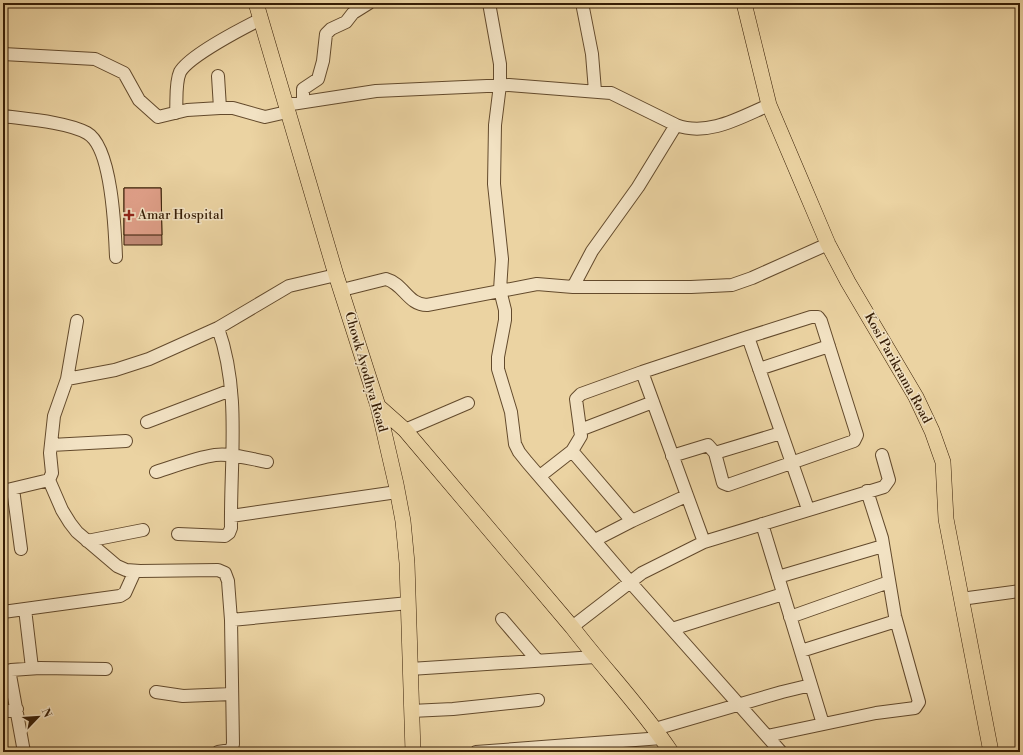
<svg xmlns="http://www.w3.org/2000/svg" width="1023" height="755" viewBox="0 0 1023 755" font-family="'Libre Bodoni',serif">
  <rect width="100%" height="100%" fill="#ebd3a2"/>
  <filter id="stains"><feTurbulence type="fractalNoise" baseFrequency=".005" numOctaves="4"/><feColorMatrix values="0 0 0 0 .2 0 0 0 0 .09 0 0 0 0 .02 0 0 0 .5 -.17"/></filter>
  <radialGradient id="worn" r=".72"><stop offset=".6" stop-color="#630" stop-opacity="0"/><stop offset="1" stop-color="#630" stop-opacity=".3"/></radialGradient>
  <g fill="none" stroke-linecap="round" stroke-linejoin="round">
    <g stroke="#634a2c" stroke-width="14">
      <path id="minor" d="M489,3L500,64V85L495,125L494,184L502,259L500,290L505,310V320L498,357V369L511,412L515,444L519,452L527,462L631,583L781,752
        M583,8L592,54L595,91
        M3,54L95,59L124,73L139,100L158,117L187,110L220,108H233L265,117L287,112
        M218,76L220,108
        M303,102V89L318,79L323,61L326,34L331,29L346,22L353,13L369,3
        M285,105L376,91L509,85L611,93L676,125C708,137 741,117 769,105
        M176,113C177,101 175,83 180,72C189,56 243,28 261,19
        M3,116C26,119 67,122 87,133C112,147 115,231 116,257
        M573,287L592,251L638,187L676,125
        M342,290L386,279C404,284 408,305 427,305L537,284L573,287H691L732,285L752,278L828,244
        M759,369L829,346
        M642,372L704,542
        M67,379L115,370L149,359L218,328L289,286L336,275
        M147,422L231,390
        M405,430L468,403
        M580,430L653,402
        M51,445L126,441
        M572,451L632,521L686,496
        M715,453L723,483L728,485L854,441L857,435L821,321L818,317H811L748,337
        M672,456L708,445L715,453L781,433
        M156,472C175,466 195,458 215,455C232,453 251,459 267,462
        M540,476L572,451L581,436L576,399L581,394L642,372L748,337L808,509
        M49,480L62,510L70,523L77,532L117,566L126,570L140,571L218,570L225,573L228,581L231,620L233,744L231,750L218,752
        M13,489L21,549
        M3,491L49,480L52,473L50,453L54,416L67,379L77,321
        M231,516L397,492
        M762,524L823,724
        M178,534L225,536L229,533L231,528C230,461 241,392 218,328
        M595,540L632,521
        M87,541L143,530
        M778,577L883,546
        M961,599L1020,591
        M25,609L32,668
        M3,612L120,596L125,593L135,571
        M790,617L889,582
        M502,619L537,660
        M231,620L409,603
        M572,627L642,573L704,542L884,487L889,480L882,455
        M672,629L783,594
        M801,651L896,621
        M410,669L595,657
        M156,692L183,696L232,694
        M411,711L453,709L538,700
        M3,712L17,709
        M655,729L782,692L811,685
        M767,736L876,713L915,708L919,702L895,616L882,538L867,491
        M24,752L10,675L11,670L40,668L106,669
        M476,752L662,738"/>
    </g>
    <g stroke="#361d05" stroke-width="16">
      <path id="major" d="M256,3L336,275L378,406L396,484L403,521L407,563L413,752
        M744,3L769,105L800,178L828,244L848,282L916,397L932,431L943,462L946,519L991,752
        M378,406L405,430L572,627C604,669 642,708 671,752"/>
    </g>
    <use href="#minor" stroke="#f2e2c3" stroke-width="12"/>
    <use href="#major" stroke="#ebd3a2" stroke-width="15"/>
  </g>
  <path fill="#bf8874" stroke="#361d05" d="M124,188H161L162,245H124Z"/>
  <path fill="#de9e87" stroke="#361d05" d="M124,188H161L162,235H124Z"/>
  <path fill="#8f2418" stroke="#f2e2c3" stroke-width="1.5" d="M127 209h4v4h4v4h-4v4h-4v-4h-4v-4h4z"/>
  <g text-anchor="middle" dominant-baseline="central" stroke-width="3" stroke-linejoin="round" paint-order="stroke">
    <g font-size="13" fill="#361d05" stroke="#f2e2c3" text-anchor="start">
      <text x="138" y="215">Amar Hospital</text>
    </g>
    <g font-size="13" fill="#361d05" stroke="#f2e2c3">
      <text transform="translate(898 368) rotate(61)">Kosi Parikrama Road</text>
      <text transform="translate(366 372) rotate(74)">Chowk Ayodhya Road</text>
    </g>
  </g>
  <rect width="1023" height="755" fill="none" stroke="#ebd3a2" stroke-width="16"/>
  <rect x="4" y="4" width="1015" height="747" fill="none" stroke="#361d05" stroke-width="2"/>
  <rect x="8" y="8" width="1007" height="739" fill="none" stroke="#361d05"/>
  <g transform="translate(38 717) rotate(65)" stroke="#f2e2c3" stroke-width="3" paint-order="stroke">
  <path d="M0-3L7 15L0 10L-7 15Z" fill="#361d05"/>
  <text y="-6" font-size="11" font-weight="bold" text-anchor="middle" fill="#361d05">N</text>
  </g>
  <rect width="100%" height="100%" filter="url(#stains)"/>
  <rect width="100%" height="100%" fill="url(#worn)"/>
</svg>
